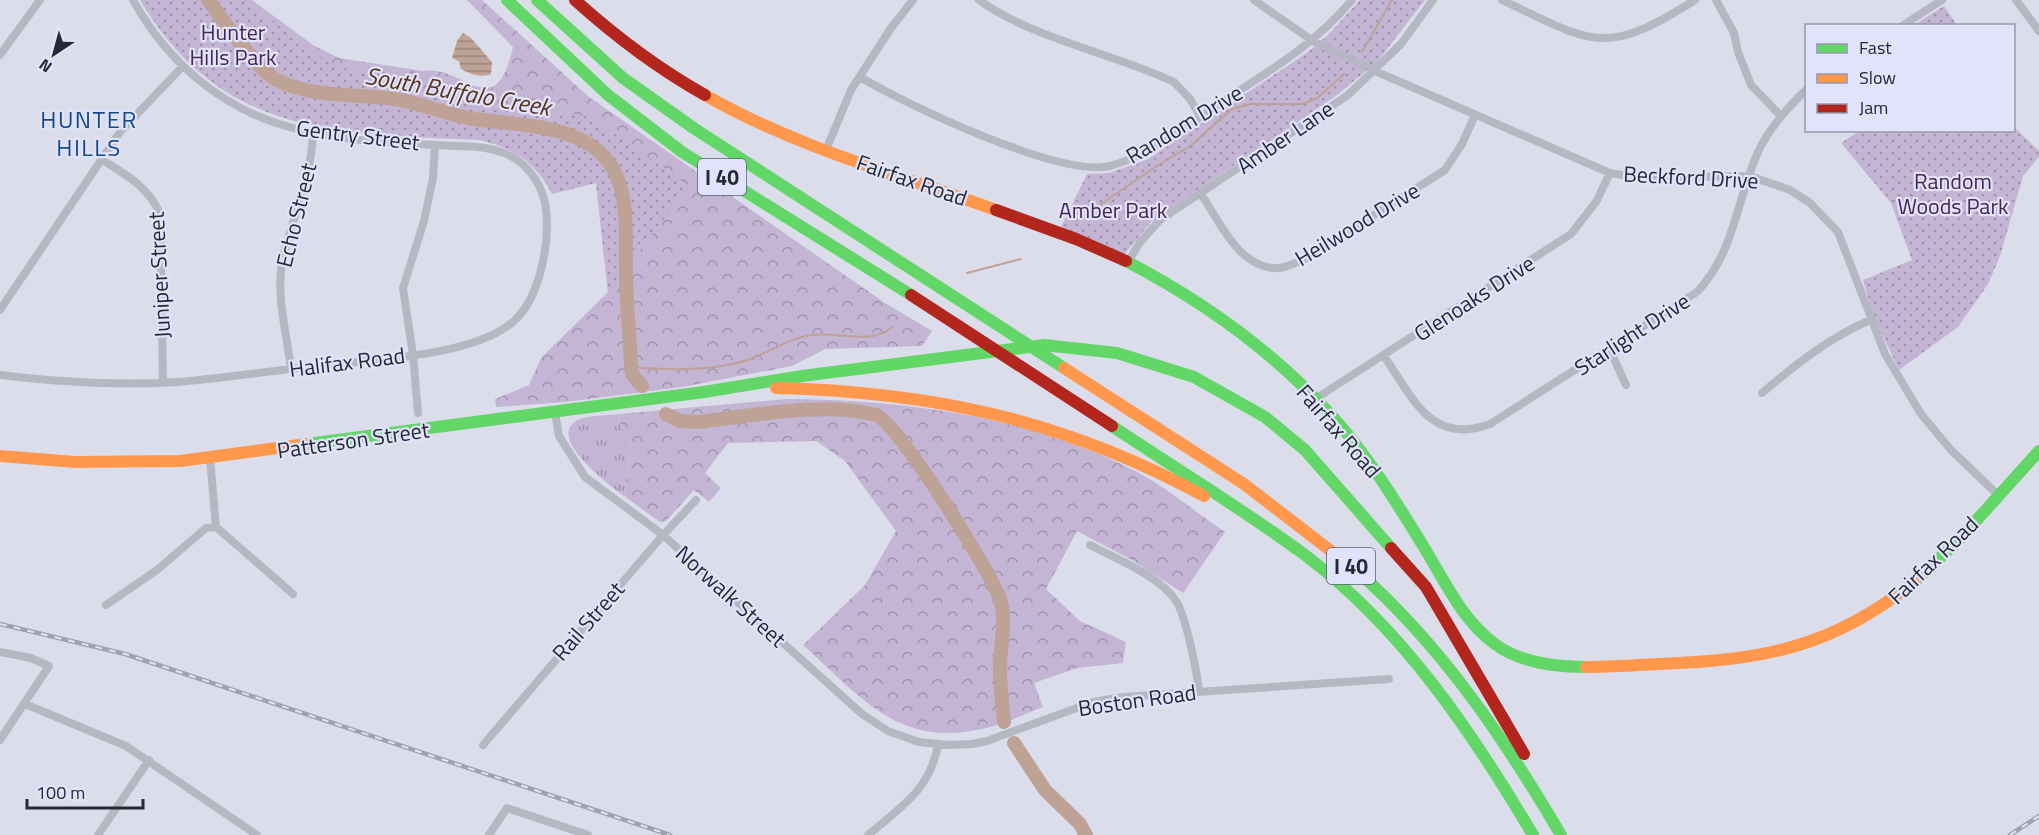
<svg xmlns="http://www.w3.org/2000/svg" width="2039" height="835" viewBox="0 0 2039 835" font-family="'Titillium Web',sans-serif">
  <defs>
    <pattern id="grass-tufts" width="24" height="20" patternUnits="userSpaceOnUse" patternTransform="scale(1.5)"><rect width="24" height="20" fill="#c4b5d4"/><path d="M3 7l-1-3M5 7V3M7 7l1-3M15 17l-1-3M17 17v-4M19 17l1-3" fill="none" stroke="#9f93ad"/></pattern>
    <pattern id="forest-crowns" width="20" height="18" patternUnits="userSpaceOnUse" patternTransform="scale(1.5)"><rect width="20" height="18" fill="#c4b5d4"/><path d="M2 6a3 3 0 1 1 6 0M12 15a3 3 0 1 1 6 0" fill="none" stroke="#9f93ad"/></pattern>
    <pattern id="park-dots" width="8" height="8" patternUnits="userSpaceOnUse" patternTransform="scale(1.5)"><rect width="8" height="8" fill="#c4b5d4"/><path d="M2 2h.1M6 6h.1" fill="none" stroke="#9f93ad" stroke-width="1.8" stroke-linecap="round"/></pattern>
    <pattern id="water-rules" width="6" height="5" patternUnits="userSpaceOnUse" patternTransform="scale(1.5)"><rect width="6" height="5" fill="#bea296"/><path d="M0 2.5h6" fill="none" stroke="#9a847b"/></pattern>
  </defs>
  <rect width="100%" height="100%" fill="#dbddeb"/>
  <path fill="url(#grass-tufts)" d="M618,414L621,427L631,442L624,496C612,487 541,435 580,419C591,415 607,416 618,414Z"/>
  <path fill="url(#forest-crowns)" d="M143,0H252L313,45L339,58L423,71C464,64 495,127 513,47L467,0H482L589,97L885,303L932,331L922,346L825,349L792,366L682,387L566,402L496,407L495,399L529,385L541,358L608,292L596,183Z
    M786,399C903,400 1024,415 1131,469C1164,485 1195,512 1225,532L1183,593L1130,559L1077,531L1046,589L1080,621L1126,642L1123,663L1077,668L1034,683L1043,707C1024,714 1005,724 986,728C900,750 861,697 803,645L865,585L896,531L845,461L816,441L728,443L705,473L721,488L709,502L694,490L666,521L660,522L624,496L631,442L621,427L618,414Z"/>
  <path fill="url(#park-dots)" d="M140,0H245L331,65L467,99L591,117L689,186L608,292L596,183L552,194C535,162 514,148 479,140C336,133 222,137 140,0Z
    M1360,0H1425L1376,63L1333,98L1151,222L1123,256L1061,227L1087,174L1109,173L1148,159L1305,54L1328,35Z
    M1944,6L1957,25H1914Z
    M2014,127L2039,151V157L2023,176L2000,256L1988,284L1958,327L1899,370L1873,315L1863,280L1912,260L1891,203L1841,143L1859,131L2014,130Z"/>
  <path fill="url(#water-rules)" d="M463,33L471,38L492,62L491,74C481,78 470,74 461,69L459,61L452,58L457,41Z"/>
  <g fill="none" stroke-linecap="round" stroke-linejoin="round">
    <path stroke="#bea296" stroke-width="2" d="M1362,52L1392,0
      M1076,221L1163,162L1189,147L1232,109L1251,104H1303L1317,98L1344,74
      M967,273L1021,259
      M631,367C665,370 711,371 744,361C768,354 787,338 812,335C837,331 872,346 892,327"/>
    <path stroke="#bea296" stroke-width="14" d="M208,0C223,19 257,70 275,79C313,99 354,93 394,99C421,103 446,114 473,119C521,126 595,123 617,177C629,207 625,241 626,272C626,303 630,335 631,367L632,374L642,386
      M666,414L680,421L699,422C750,416 827,401 876,415C896,420 992,574 1000,599C1007,620 1000,645 1000,667C1000,685 1002,704 1004,722
      M1014,743L1045,790L1080,824L1086,835"/>
    <path stroke="#b5b8c3" stroke-width="8" d="M979,0C1033,39 1113,53 1174,82L1190,99L1200,116
      M1254,0L1313,41L1375,71L1610,173L1640,178L1750,176L1790,190L1809,202L1838,232L1885,354L1921,414L1951,450L1998,495
      M1502,0C1594,44 1605,57 1695,0
      M1716,0L1734,33L1738,52L1751,85L1781,116
      M2016,0L2039,31
      M1902,26L1942,0
      M0,55L40,0
      M860,77C905,104 1060,178 1110,166C1154,154 1190,123 1228,98C1273,69 1317,42 1352,0
      M826,150L851,90L891,28L913,0
      M101,159C126,175 148,186 160,214L163,382
      M1201,194C1220,222 1240,271 1280,268C1287,267 1296,262 1303,260L1445,170L1462,144L1475,115
      M1128,262L1140,242L1160,220L1348,95L1401,44L1433,0
      M0,310L120,132L183,66
      M1609,348L1626,385
      M1384,356C1413,398 1431,446 1490,424L1697,292C1735,252 1736,201 1758,152C1769,128 1787,108 1806,90
      M291,369C287,335 276,296 282,263C291,219 312,178 313,132
      M0,375C59,382 118,386 177,382C227,378 276,370 325,365C378,359 473,356 513,322C541,298 553,233 544,199C539,179 523,160 504,153C482,144 459,147 436,145C388,143 336,140 289,127C220,108 167,61 133,0
      M1762,393C1796,364 1829,338 1870,320
      M1315,399L1571,234L1596,202L1610,173
      M418,413L413,355L403,288L424,221L433,178L435,145
      M555,413L559,436L585,477L663,535L862,714L888,731L919,742L948,745L972,744L987,741L1093,702L1123,697L1389,679
      M210,458L216,527
      M1090,545C1115,558 1161,577 1176,601C1186,616 1197,672 1199,691
      M106,605L157,570L206,528L216,527L293,594
      M0,652L31,658L49,666L0,740
      M25,704L126,746L257,835
      M483,745L663,535L696,500
      M98,835L149,760
      M489,835L507,808L588,835
      M868,835C901,807 930,790 938,745"/>
    <path stroke="#63d668" stroke-width="12" d="M507,0L608,95L682,152L911,295
      M537,0L623,78L695,129L1064,368
      M1126,261C1201,300 1274,352 1332,416C1368,456 1397,503 1425,549C1445,582 1463,621 1495,644C1520,663 1554,667 1586,667
      M704,392L802,376L1044,345L1117,353L1194,377L1265,417L1305,450L1391,548
      M1112,426C1176,469 1243,509 1305,555C1402,628 1472,732 1533,835
      M307,444L704,392
      M1357,571C1442,646 1504,738 1561,835
      M1915,581L1956,543L2039,451"/>
    <path stroke="#ff974d" stroke-width="12" d="M705,95C795,147 899,175 996,210
      M1064,368L1244,484L1357,571
      M776,388C933,392 1065,420 1204,496
      M0,456L75,462L180,461L307,444
      M1586,667C1610,667 1635,665 1659,664C1762,660 1833,648 1915,581"/>
    <path stroke="#b3261e" stroke-width="12" d="M575,0C616,37 657,68 705,95
      M996,210L1076,239L1126,261
      M911,295L1112,426
      M1391,548L1426,587L1524,754"/>
    <g stroke="#9fa1ab" stroke-width="4.5">
      <path id="rail" d="M0,624L125,654L670,835
        M2010,835L2039,816"/>
    </g>
    <use href="#rail" stroke="#e0e3fa" stroke-width="2" stroke-dasharray="7" stroke-linecap="butt"/>
  </g>
  <g text-anchor="middle" dominant-baseline="central" stroke-width="4.5" stroke-linejoin="round" paint-order="stroke">
    <g fill="#e0e3fa" stroke="#5c616f" stroke-width="1.5">
      <rect x="698" y="159" width="48" height="36" rx="4.5"/>
      <rect x="1327" y="548" width="48" height="36" rx="4.5"/>
    </g>
    <g font-size="21" font-weight="bold" fill="#242933">
      <text x="722" y="177">I 40</text>
      <text x="1351" y="566">I 40</text>
    </g>
    <g font-size="22" fill="#452653" stroke="#e0e3fa">
      <text x="233" y="32">Hunter<tspan x="233" dy="25">Hills Park</tspan></text>
      <text x="1953" y="181">Random<tspan x="1953" dy="25">Woods Park</tspan></text>
      <text x="1113" y="210">Amber Park</text>
    </g>
    <g font-size="22" fill="#242933" stroke="#e0e3fa">
      <text transform="translate(1184 124) rotate(-31)">Random Drive</text>
      <text transform="translate(358 135) rotate(7)">Gentry Street</text>
      <text transform="translate(1285 137) rotate(-34)">Amber Lane</text>
      <text transform="translate(1691 177) rotate(3)">Beckford Drive</text>
      <text transform="translate(912 180) rotate(19)">Fairfax Road</text>
      <text transform="translate(296 215) rotate(-76)">Echo Street</text>
      <text transform="translate(1357 224) rotate(-31)">Heilwood Drive</text>
      <text transform="translate(159 275) rotate(-93)">Juniper Street</text>
      <text transform="translate(1474 298) rotate(-33)">Glenoaks Drive</text>
      <text transform="translate(1632 334) rotate(-33)">Starlight Drive</text>
      <text transform="translate(347 362) rotate(-7)">Halifax Road</text>
      <text transform="translate(1339 431) rotate(49)">Fairfax Road</text>
      <text transform="translate(353 440) rotate(-8)">Patterson Street</text>
      <text transform="translate(1933 560) rotate(-44)">Fairfax Road</text>
      <text transform="translate(731 596) rotate(42)">Norwalk Street</text>
      <text transform="translate(588 621) rotate(-49)">Rail Street</text>
      <text transform="translate(1137 700) rotate(-8)">Boston Road</text>
    </g>
    <g font-size="24" font-style="italic" fill="#573017" stroke="#e0e3fa">
      <text transform="translate(458 91) rotate(10)">South Buffalo Creek</text>
    </g>
    <g font-size="24" letter-spacing="1.5" fill="#174888" stroke="#e0e3fa">
      <text x="89" y="119">HUNTER<tspan x="89" dy="28">HILLS</tspan></text>
    </g>
  </g>
  <rect x="1805" y="24" width="210" height="108" fill="#e0e3fa" stroke="#9599aa" stroke-width="1.5"/>
  <rect x="1817" y="44" width="30" height="9" fill="#63d668" stroke="#9599aa" stroke-width="1.5"/>
  <text x="1859" y="54" font-size="18" fill="#242933">Fast</text>
  <rect x="1817" y="74" width="30" height="9" fill="#ff974d" stroke="#9599aa" stroke-width="1.5"/>
  <text x="1859" y="84" font-size="18" fill="#242933">Slow</text>
  <rect x="1817" y="104" width="30" height="9" fill="#b3261e" stroke="#9599aa" stroke-width="1.5"/>
  <text x="1859" y="114" font-size="18" fill="#242933">Jam</text>
  <g transform="translate(54 54) rotate(216)" stroke="#e0e3fa" stroke-width="4.5" paint-order="stroke">
  <path d="M0-4.5L10 22L0 15L-10 22Z" fill="#242933"/>
  <text y="-9" font-size="16" font-weight="bold" text-anchor="middle" fill="#242933">N</text>
  </g>
  <path d="M27 799v9h116v-9" fill="none" stroke="#242933" stroke-width="3"/>
  <text x="36" y="799" font-size="18" fill="#242933" stroke="#e0e3fa" stroke-width="4.5" paint-order="stroke">100 m</text>
</svg>
